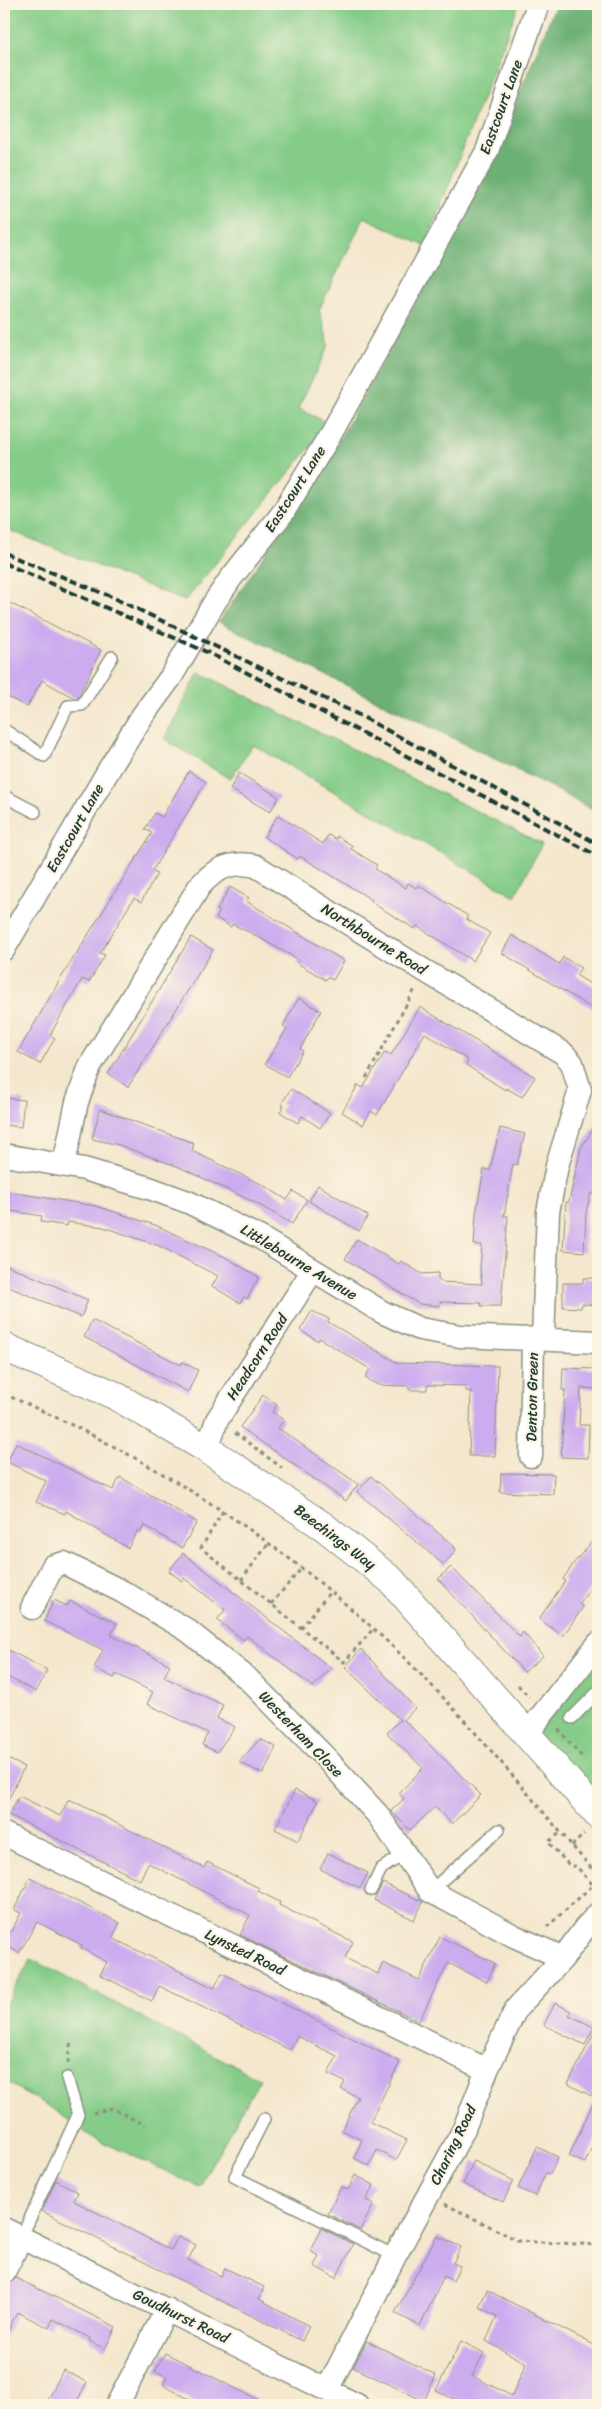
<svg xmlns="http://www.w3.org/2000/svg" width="602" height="2409" viewBox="0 0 602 2409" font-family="Sriracha,sans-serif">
  <rect width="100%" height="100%" fill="#fcf5e5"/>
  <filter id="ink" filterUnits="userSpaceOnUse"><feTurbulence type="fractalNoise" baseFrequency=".02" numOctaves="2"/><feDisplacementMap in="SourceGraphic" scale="10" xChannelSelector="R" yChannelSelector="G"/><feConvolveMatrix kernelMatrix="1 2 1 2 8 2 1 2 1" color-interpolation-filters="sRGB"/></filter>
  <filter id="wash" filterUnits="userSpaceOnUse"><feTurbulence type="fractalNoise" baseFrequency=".0096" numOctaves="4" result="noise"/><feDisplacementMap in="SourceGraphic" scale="20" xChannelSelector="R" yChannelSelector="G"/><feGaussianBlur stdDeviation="1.12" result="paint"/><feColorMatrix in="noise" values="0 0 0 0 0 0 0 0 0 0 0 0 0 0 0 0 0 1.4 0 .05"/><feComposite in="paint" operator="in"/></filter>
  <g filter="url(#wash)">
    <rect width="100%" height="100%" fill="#f4e7cd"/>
    <path fill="#85cc88" stroke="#52845e" d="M4,4H519L425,246L364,217L319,310L329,345L298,408L329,424L185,601L4,528Z
      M199,672L542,844L515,896L253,745L230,779L164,739Z
      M598,1644V1815L527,1734Z
      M31,1959L260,2079L206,2174L200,2187L92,2137L47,2105L4,2081V2007Z"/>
    <path fill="#6cb074" stroke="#467654" d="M556,4H598V813L551,787L219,622L324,467L488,171Z"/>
    <g id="blocks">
      <path fill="#ccacef" d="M4,600L101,650L78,698H74L42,680L27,707L4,695Z
        M189,771L206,782L152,871L157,874L141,902L134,898L100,953L105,955L89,982L82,979L50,1035L55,1038L40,1064L18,1052L61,978L152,833L145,829L155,813L162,817Z
        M239,773L279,797L270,812L230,789Z
        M278,815L323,844L328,835L336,839L337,836L353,846L351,849L377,865L375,869L406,888L408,883L416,888L418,885L468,916L466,919L490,933L473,961L417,926L415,929L371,902L372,900L300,856L298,859L264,837Z
        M230,887L249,898L246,901L344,961L333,980L328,977L326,980L297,963L299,960L251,933L232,924L231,927L216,918L220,911L217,910Z
        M512,935L559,964L563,957L581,968L576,975L598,989V1012L502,953Z
        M191,937L213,950L128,1087L108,1074Z
        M299,998L321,1011L300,1049L303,1051L287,1077L265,1064L287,1029L283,1026Z
        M420,1007L535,1077L522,1097L506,1088L505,1090L466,1065L468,1060L425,1033L377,1115L371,1111L363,1125L342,1112L358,1085L363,1088L385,1052L391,1055Z
        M291,1089L330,1113L320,1128L302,1116L298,1123L280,1112L284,1105L281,1104Z
        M4,1098L24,1100L21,1127L4,1125Z
        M100,1109L194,1143L192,1151L263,1185L287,1200L293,1191L307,1200L292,1224L256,1203L179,1167L119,1145L92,1139Z
        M598,1121V1195L591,1193L586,1212L584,1252L563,1250L566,1202H569L581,1148Z
        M500,1128L525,1134L517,1165L513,1164L504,1216H508L501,1306H481V1303L440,1302V1306L419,1304L345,1259L357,1239L399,1264L401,1261L422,1274L438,1273V1279L441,1282L482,1284L480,1269L482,1245H474L476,1214L484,1169L490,1170Z
        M318,1185L368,1216L359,1231L309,1201Z
        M4,1191L96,1206L155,1225L225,1257L259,1277L247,1299L244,1297L240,1303L212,1286L218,1276L157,1245L103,1227L68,1222L67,1226L41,1222L42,1216L4,1210Z
        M4,1264L88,1300L81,1317L4,1285Z
        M583,1278H598V1305L582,1304L581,1308L563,1307V1283H583Z
        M312,1311L329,1319L328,1322L398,1363L498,1366L495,1456H469L471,1391H466V1386L427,1385V1390H409V1386L378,1385L365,1378L370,1369L319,1338L318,1341L300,1330Z
        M92,1320L181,1365L182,1362L198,1370L188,1392L84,1337Z
        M563,1368L598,1369V1389L581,1388L579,1425H589L588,1458L561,1457L565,1390H562Z
        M263,1395L277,1405L272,1412L284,1420L278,1428L358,1484L346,1501L240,1427Z
        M16,1443L113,1490L120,1477L197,1522L182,1548L144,1525L141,1532L138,1530L128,1548L66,1511L65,1514L36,1502L46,1481L7,1462Z
        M501,1473L554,1474L553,1494L500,1492Z
        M371,1476L454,1546L456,1550L444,1565L357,1492Z
        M598,1534V1578L579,1604L583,1607L563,1636L539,1619L565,1581L563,1579L574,1563Z
        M183,1553L331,1668L313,1687L247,1636L244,1640L217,1620L225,1610L184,1578L182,1581L169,1571Z
        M451,1567L520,1637L523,1632L543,1656L524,1672L438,1579Z
        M54,1600L67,1606L70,1601L117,1623L111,1635L170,1665L164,1677L223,1705L217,1718L235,1727L217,1752L202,1745L208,1733L147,1704L153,1692L116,1674L114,1678L94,1668L103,1650L44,1621Z
        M4,1648L47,1670L36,1692L4,1675Z
        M361,1649L415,1708L404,1720L481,1795L452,1824L435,1807L410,1830L391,1811L404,1799L399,1793L423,1768L387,1733L400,1720L345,1667Z
        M260,1739L276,1747L263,1774L239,1762Z
        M4,1757L24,1767L4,1809Z
        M295,1790L318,1801L298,1841L275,1829Z
        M19,1796L60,1816L69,1799L204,1868L207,1862L259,1888L258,1891L280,1902L279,1905L353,1942L345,1958L378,1974L383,1963L419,1980L440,1937L495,1963L487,1982L448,1963L419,2021L240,1935L250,1915L148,1863L140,1880L9,1815Z
        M328,1853L368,1873L360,1888L320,1869Z
        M30,1878L120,1923L112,1938L214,1988L222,1973L400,2062L370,2122L407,2140L396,2160L377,2150L369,2166L354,2158L362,2140L342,2130L358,2097L341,2089L345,2082L328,2074L337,2056L297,2036L290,2050L159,1986L152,2001L100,1975L107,1962L81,1948L82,1945L37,1922L19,1953L4,1944L21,1913L14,1910Z
        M383,1883L423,1902L414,1920L374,1900Z
        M555,2003L571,2011L569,2015L594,2027L585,2045L544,2025Z
        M598,2025V2082L591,2096L568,2084Z
        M598,2092V2134L585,2163L569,2156Z
        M537,2147L558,2157L550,2174L546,2173L535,2196L518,2188Z
        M474,2161L514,2181L503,2202L463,2184Z
        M355,2175L374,2185L366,2200L374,2204L360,2230L328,2214L341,2187L348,2190Z
        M56,2180L78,2192L74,2201L171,2250L178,2237L182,2238L196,2245L188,2260L221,2276L225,2268L264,2287L259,2299L309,2326L302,2341L42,2211Z
        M321,2228L353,2244L336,2278L314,2266L319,2256L310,2251Z
        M437,2236L461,2247L453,2263L460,2266L453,2281L444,2276L420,2326L395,2313Z
        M16,2278L116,2327L105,2349L89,2341L90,2338L53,2319L49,2328L17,2312L4,2339V2285L11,2283Z
        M487,2290L598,2347V2405H465L436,2390L461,2341L484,2353L472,2376L512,2396L526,2363L486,2341L497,2316L479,2307Z
        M367,2341L436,2375L424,2401L353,2367Z
        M165,2353L269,2405H200L163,2385L167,2377L155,2371Z
        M63,2370L87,2382L75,2405H59L48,2400Z"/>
    </g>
  </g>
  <g filter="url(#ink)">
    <use href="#blocks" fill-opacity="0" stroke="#8a9280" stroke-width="1"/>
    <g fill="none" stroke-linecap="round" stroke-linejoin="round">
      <g stroke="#8a9280" stroke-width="14">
        <path id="service" d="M6,731L44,756L68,706L82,705L112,657
          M4,796L35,812
          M572,1718L598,1692
          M371,1890L381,1869L404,1854
          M430,1891L499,1830
          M264,2119L235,2177L395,2256
          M21,2238L78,2115L67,2078"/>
      </g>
      <g stroke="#8a9280" stroke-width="25">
        <path id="minor" d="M4,949L111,766L143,715L171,677L214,603L231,578L282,514L330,435L487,151L538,4
          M4,1155L84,1169L149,1188L188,1202L259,1237L382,1312L420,1329L460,1336L598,1342
          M64,1164L77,1102L90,1066L199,887C214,869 232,860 256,866L425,971L563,1053L572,1063L580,1090L557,1166L548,1212L543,1338
          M207,1449L217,1420L313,1270
          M531,1456L533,1338
          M32,1608L53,1566L64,1563L123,1592L187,1630L247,1678L324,1756L378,1815L430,1891L514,1936L563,1958
          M527,1734L598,1644
          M4,1834L487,2070
          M4,2229L357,2405
          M4,2272L21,2238
          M327,2390L395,2256L463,2131L487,2070L516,2009L563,1958L585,1928L598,1914
          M117,2405L167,2309"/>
      </g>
      <g stroke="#8a9280" stroke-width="30">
        <path id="tertiary" d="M4,1347L114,1395L207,1449L323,1526L391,1580L598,1815"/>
      </g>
      <path stroke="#8a9280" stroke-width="3" stroke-dasharray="4 4" stroke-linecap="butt" d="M366,1078L415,989
        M4,1394C147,1455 280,1539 393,1647C467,1717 531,1799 598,1876
        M235,1433L282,1468
        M223,1511L201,1548L344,1662L373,1629
        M241,1580L269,1543
        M271,1604L301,1569
        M301,1628L330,1592
        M518,1685L529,1697
        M558,1729L582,1757
        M572,1846L584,1834
        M547,1927L593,1885L576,1866H570L548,1842L560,1833
        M68,2063L71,2039
        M93,2113L112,2108L145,2125
        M445,2204L519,2241L598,2245"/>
      <use href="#service" stroke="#fff" stroke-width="11"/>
      <use href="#minor" stroke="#fff" stroke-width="22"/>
      <use href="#tertiary" stroke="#fff" stroke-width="28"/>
      <path stroke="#1f3d34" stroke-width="4" stroke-dasharray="8 4" stroke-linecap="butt" d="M4,553L112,597L357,714L598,844
        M4,563L209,653L598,856"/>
    </g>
  </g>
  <g text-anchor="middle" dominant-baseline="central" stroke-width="4.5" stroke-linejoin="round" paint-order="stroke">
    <g font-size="15" fill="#1f3d34" stroke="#fcf5e5">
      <text transform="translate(501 107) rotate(-70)">Eastcourt Lane</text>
      <text transform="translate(295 489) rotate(-57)">Eastcourt Lane</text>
      <text transform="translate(75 828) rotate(-60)">Eastcourt Lane</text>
      <text transform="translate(374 939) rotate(32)">Northbourne Road</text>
      <text transform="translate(299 1262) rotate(31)">Littlebourne Avenue</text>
      <text transform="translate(257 1357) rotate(-57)">Headcorn Road</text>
      <text transform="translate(532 1397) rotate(-89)">Denton Green</text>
      <text transform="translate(335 1537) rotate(37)">Beechings Way</text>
      <text transform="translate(301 1734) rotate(46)">Westerham Close</text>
      <text transform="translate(245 1952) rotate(26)">Lynsted Road</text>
      <text transform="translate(453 2145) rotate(-64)">Charing Road</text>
      <text transform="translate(181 2316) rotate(26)">Goudhurst Road</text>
    </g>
  </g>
  <rect width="602" height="2409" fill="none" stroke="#fcf5e5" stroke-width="20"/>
</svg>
